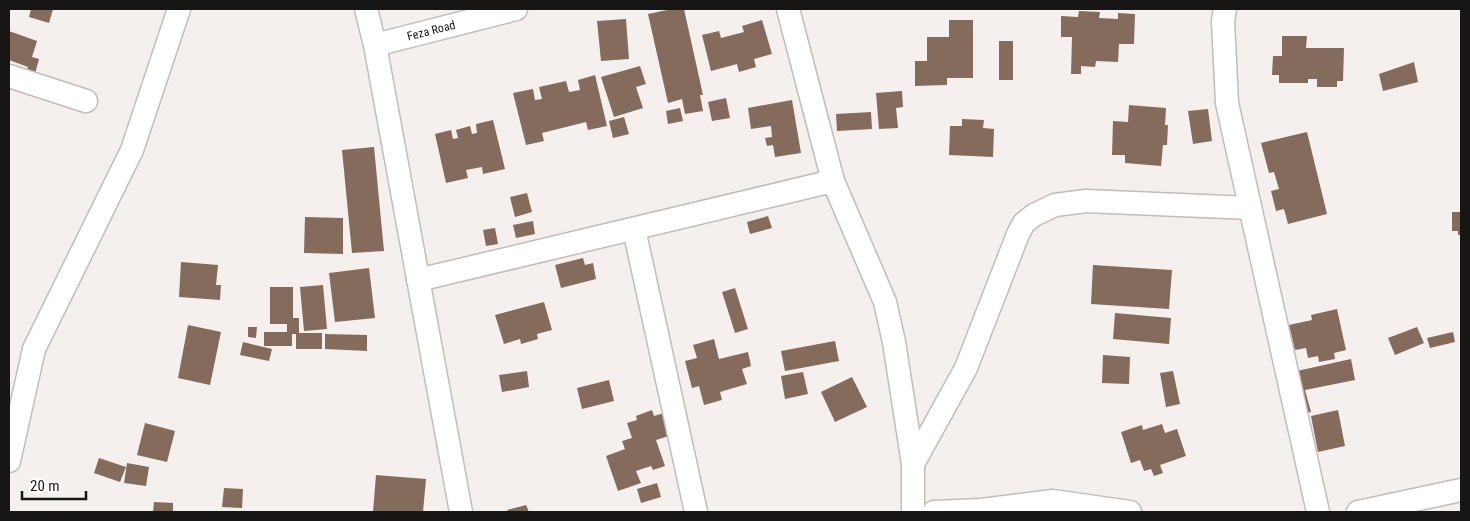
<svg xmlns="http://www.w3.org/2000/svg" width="1470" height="521" viewBox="0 0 1470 521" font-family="'Roboto Condensed',sans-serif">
  <rect width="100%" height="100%" fill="#f5f0ee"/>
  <path fill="#846b5b" d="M31,9H53L49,23L29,17Z
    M672,9H684L703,95H700L703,111L685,114L682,99L668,103L648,14Z
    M1079,11L1100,12L1099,18L1118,19V13L1135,14L1134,44H1119L1118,62L1096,61L1095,67L1081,66V74H1071L1072,37H1061V16L1078,17Z
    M626,19L629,59L601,61L597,21Z
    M762,20L772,54L754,59L756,67L739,72L737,64L711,71L702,35L719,31L721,38L744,32L742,26Z
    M949,20H973V78H947V85L915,86V61H927V37H949Z
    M9,31L37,41L32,57L39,59L35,74L27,71L28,67L9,60Z
    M1282,36H1307L1306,48H1344L1343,81H1337V87H1317V79H1308V83H1279V75H1272L1273,56H1282Z
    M999,41H1013V80H999Z
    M1414,62L1418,82L1383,91L1379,74Z
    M640,66L646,84L636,87L643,108L614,117L601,77Z
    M595,75L607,126L588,130L586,122L542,133L544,141L526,145L513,93L533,89L535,100L542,99L539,87L566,81L569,92L580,90L578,80Z
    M902,91L903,107L896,108L898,128L879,129L876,93Z
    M726,98L730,118L712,121L708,102Z
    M792,100L801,153L775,157L773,145L767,146L765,138L772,137L771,126L751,129L748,108Z
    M1129,105L1166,108L1165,125H1168L1167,145H1163L1161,166L1125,163V155H1112L1113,121L1128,122Z
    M680,108L683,121L668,124L666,111Z
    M1208,109L1212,141L1193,144L1188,111Z
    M871,112L872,129L837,131L836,114Z
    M624,117L629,134L613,138L609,121Z
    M962,119L984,120L983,128L994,129L993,157L949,155L950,126H962Z
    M493,120L505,169L483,174L482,167L466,170L468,178L446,183L435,134L451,130L453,139L458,138L456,130L470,126L472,134L477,133L476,124Z
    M1307,132L1327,214L1288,224L1284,209L1276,211L1271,191L1279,189L1274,172L1269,173L1261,143Z
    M374,147L384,251L352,253L342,150Z
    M527,193L532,212L515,217L510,197Z
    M1452,212H1461V235H1458V231H1452Z
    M768,216L772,228L750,234L747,222Z
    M305,217L343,218V254L304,253Z
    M533,221L535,234L516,238L513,225Z
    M495,228L498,244L486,246L483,230Z
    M583,258L585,265L593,263L596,279L561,288L555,265Z
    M181,262L218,265L216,285H221L220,300L179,297Z
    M1093,265L1172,270L1169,309L1091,304Z
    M369,268L375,318L335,322L329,273Z
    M323,285L327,329L304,331L300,287Z
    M270,287H293V318H299V333H322V349H296V334H292V346H264V332H287V324H270Z
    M735,288L748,329L735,333L722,292Z
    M544,302L552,330L537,334L538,339L521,344L520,339L504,344L495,315Z
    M1337,309L1346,350L1334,353L1335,359L1319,362L1318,356L1308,358L1306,348L1295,350L1289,325L1312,320L1311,315Z
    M1115,313L1171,318L1169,344L1113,339Z
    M188,325L221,332L210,385L178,378Z
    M248,327H257L256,338L248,337Z
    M1417,327L1424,343L1395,355L1388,338Z
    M1453,332L1455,342L1430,348L1427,338Z
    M325,334L367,335V351L325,349Z
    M714,339L719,359L748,352L751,366L742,369L747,384L720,392L722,400L704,405L699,386L692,388L685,361L697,358L693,345Z
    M835,341L839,361L785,371L781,351Z
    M243,342L272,349L269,361L240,355Z
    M1103,355L1130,357L1129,384L1102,383Z
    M1351,359L1355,380L1305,390L1311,412L1297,415V371Z
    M527,371L529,387L502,392L499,375Z
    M1173,371L1180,404L1166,407L1160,373Z
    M803,372L808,394L785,399L781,376Z
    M852,377L867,407L835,422L821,392Z
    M609,380L614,401L582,409L577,388Z
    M652,410L654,416L664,413L672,435L656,440L665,466L653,470L651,466L636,471L641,483L618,491L606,456L625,449L622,441L632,438L627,423L637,420L636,416Z
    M1338,410L1345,446L1318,452L1311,416Z
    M145,423L175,431L167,462L137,455Z
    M1162,424L1165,433L1177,429L1186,456L1160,465L1163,473L1154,476L1151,469L1144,471L1140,460L1131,463L1121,432L1142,425L1143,430Z
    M99,458L126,467L120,482L94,473Z
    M127,463L149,467L146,486L124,483Z
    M376,475L426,479L423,512H373Z
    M657,483L661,497L641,503L637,489Z
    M224,488L243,489L242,508L222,507Z
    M154,502L173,503V512H153Z
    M526,505L529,512H508L507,510Z"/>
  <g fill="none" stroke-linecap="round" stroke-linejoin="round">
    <g stroke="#c1bdba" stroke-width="25">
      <g id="street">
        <path d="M366,9L375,45L461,512"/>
        <path d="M788,9L833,181L885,302L894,342L913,464V512"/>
        <path d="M1225,9L1223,21L1227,103L1318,512"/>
        <path id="s1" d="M375,45L516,9"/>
        <path d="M9,76L86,101"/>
        <path d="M634,229L696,512"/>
        <path d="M418,280L833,181"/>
        <path d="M9,461L34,349L132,150L179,9"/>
        <path d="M913,464L966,368L1018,234L1024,223L1034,215L1055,205L1086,201L1250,208"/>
        <path d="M934,512L981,510L1053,501L1130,512"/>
        <path d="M1358,512L1461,490"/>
      </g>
    </g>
    <use href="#street" stroke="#fff" stroke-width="22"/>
  </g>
  <g text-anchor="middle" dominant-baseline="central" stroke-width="4" stroke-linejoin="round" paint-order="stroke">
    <g font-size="12" fill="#181615" stroke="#fff">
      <text stroke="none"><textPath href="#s1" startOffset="58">Feza Road</textPath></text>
    </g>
  </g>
  <rect width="1470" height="521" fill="none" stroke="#181615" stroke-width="20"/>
  <path d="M22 491v8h64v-8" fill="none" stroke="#181615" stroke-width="2.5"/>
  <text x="30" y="491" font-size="15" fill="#181615" stroke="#ffffff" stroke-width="4" paint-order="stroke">20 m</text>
</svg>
